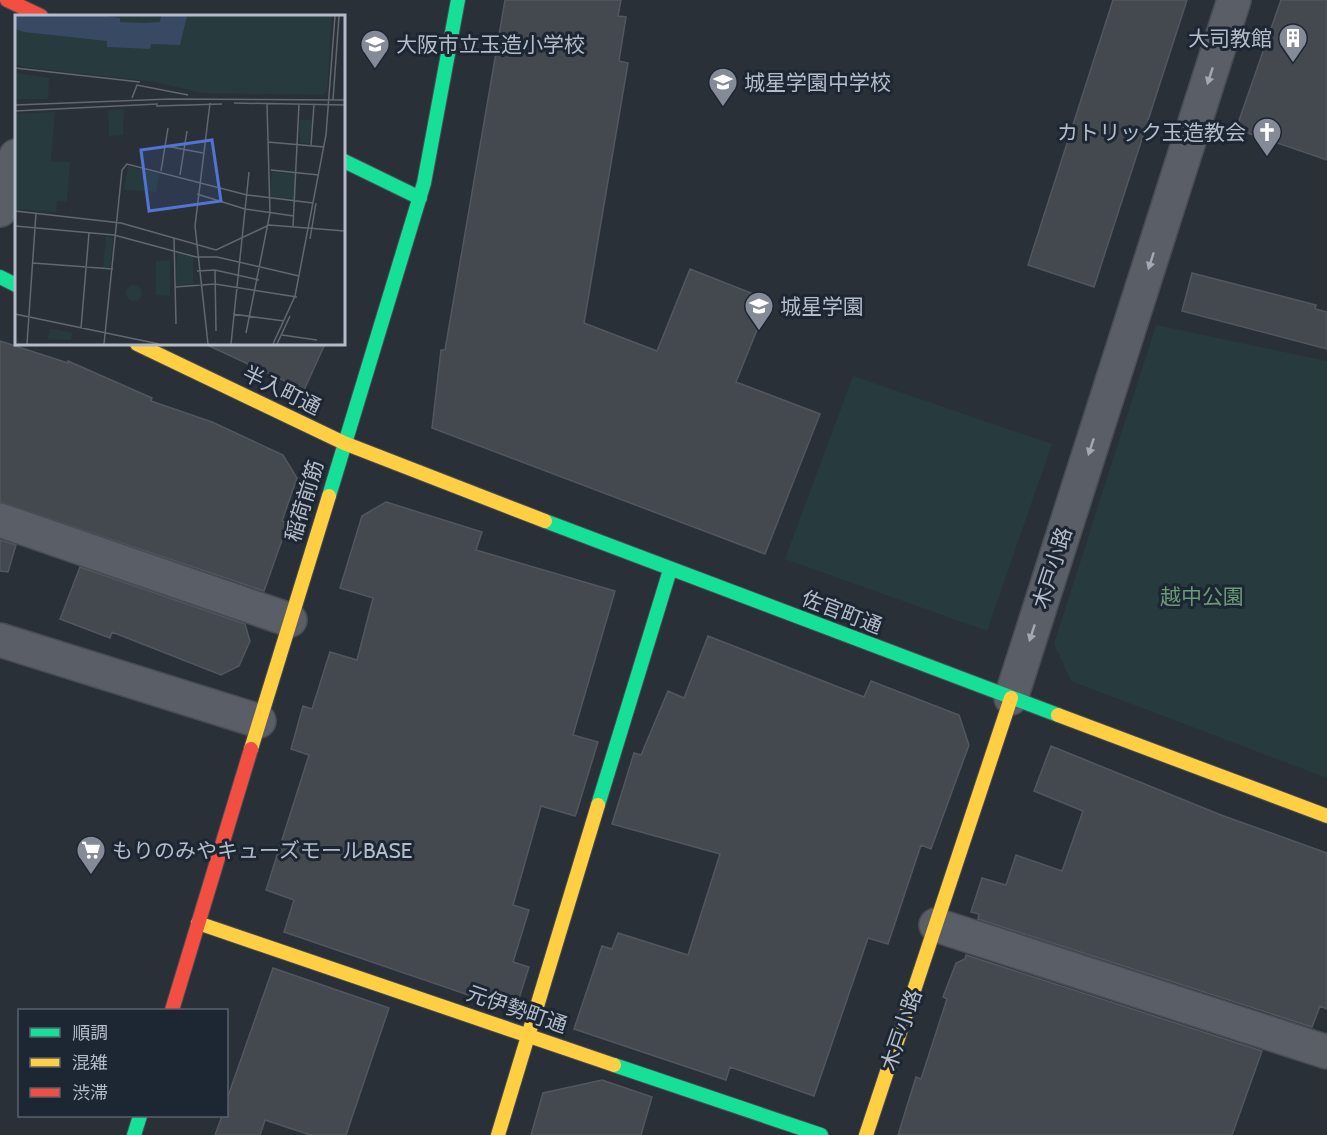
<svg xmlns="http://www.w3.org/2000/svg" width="1327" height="1135" viewBox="0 0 1327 1135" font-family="Cabin,'Noto Sans JP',sans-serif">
  <rect width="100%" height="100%" fill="#2a3038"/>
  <path fill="#273a3e" d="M1156,325L1327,361V778L1071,681L1054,644Z
    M853,376L1052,444L987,631L785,559Z"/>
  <path fill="#444950" stroke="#52575f" stroke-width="1.5" d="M505,0H621L618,16L626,17L619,61L628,63L584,323L657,351L690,269L769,300L736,382L820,414L765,554L432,428L441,350H445Z
    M1113,0H1187L1094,287L1028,265Z
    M1281,0H1327V160L1236,129Z
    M1192,273L1316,305L1315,309L1327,312V349L1182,311Z
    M0,341L68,363V361L152,398L151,401L212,422L283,455L297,478L282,521L288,523L264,591L0,502Z
    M205,344H325L304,390Z
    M386,502L482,532L476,550L615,591L573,735L598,742L576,814L575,816L541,806L513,905L529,910L513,962L529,967L515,1011L284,932L294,900L266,890L309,755L291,749L303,706L312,709L330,652L357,660L373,598L340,588L362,516Z
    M0,540L16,545L8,572L0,571Z
    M80,567L245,624L250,641L239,666L221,675L112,632L110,638L60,619Z
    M708,636L864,697L871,681L959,715L969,745L931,849L921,845L888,944L868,938L814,1096L730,1067L726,1080L574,1029L602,946L612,949L618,933L688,955L720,854L612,824L634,753L641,755L668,691L684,698Z
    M1051,746L1221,815L1327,853V1009L1320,1006L1312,1027L978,919L979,914L971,912L982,878L1006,885L1016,855L1062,871L1083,811L1034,791Z
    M966,955L1262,1051L1232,1135H898L916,1077L921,1079L947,999L943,997L956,963L965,959Z
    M273,968L389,1008L346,1135H310L265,1120L260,1135H215L222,1116H226V1102Z
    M602,1080L652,1097L641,1135H531L543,1093Z"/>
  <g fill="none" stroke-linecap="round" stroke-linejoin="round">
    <g stroke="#484c53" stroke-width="36">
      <path id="street" d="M0,210L16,156
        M0,520L290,620
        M0,640L259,721
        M1011,698L1234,0
        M936,925L1327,1052"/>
    </g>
    <g stroke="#484c53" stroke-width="16">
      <path id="fast" d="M344,161L420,198
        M0,277L16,285
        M329,496L424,183L458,0
        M545,521L1058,715
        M598,805L670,570
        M614,1065L821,1135
        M134,1135L140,1116"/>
    </g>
    <g stroke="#484c53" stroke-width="16">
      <path id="slow" d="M137,344L344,443L545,521
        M1058,715L1327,816
        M251,749L329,496
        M198,923L614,1065
        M498,1135L598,805
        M866,1135L1011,698"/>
    </g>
    <g stroke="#484c53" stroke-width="16">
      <path id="jam" d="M7,0L41,16
        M172,1010L251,749"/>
    </g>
    <use href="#street" stroke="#5a5e66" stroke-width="33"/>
    <use href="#fast" stroke="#16e098" stroke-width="14"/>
    <use href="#slow" stroke="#ffcf43" stroke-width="14"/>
    <use href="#jam" stroke="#f24e42" stroke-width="14"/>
  </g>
  <defs><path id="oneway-solid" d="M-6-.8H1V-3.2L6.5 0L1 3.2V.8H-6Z" transform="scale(1.5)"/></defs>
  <g fill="#a2a9b5">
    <use href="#oneway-solid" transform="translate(1210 76) rotate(108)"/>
    <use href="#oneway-solid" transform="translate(1151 261) rotate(108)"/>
    <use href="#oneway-solid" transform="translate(1091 447) rotate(108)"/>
    <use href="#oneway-solid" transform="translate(1032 633) rotate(108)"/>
  </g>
  <defs>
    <g id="building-pin" transform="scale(1.5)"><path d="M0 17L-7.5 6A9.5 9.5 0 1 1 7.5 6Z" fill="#848b96" stroke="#1d2633"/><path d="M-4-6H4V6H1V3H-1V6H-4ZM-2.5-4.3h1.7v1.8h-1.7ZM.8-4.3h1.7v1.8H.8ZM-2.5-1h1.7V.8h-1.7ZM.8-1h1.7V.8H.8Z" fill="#fff"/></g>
    <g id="school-pin" transform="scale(1.5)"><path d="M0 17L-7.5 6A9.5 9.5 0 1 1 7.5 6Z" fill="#848b96" stroke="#1d2633"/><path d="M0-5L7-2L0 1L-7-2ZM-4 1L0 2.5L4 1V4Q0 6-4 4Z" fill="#fff"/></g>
    <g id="church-pin" transform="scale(1.5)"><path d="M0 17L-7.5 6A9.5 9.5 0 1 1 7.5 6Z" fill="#848b96" stroke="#1d2633"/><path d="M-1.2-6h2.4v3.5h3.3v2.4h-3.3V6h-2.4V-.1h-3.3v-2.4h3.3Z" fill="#fff"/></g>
    <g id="supermarket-pin" transform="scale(1.5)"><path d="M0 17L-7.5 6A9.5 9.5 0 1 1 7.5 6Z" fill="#848b96" stroke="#1d2633"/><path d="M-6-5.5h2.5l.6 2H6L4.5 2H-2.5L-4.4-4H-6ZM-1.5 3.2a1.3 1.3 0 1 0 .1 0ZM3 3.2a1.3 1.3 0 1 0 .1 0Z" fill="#fff"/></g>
  </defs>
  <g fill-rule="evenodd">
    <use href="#building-pin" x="1293" y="38"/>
    <use href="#school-pin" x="375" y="44"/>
    <use href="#school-pin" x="723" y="82"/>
    <use href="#church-pin" x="1267" y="132"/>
    <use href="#school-pin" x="759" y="306"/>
    <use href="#supermarket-pin" x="91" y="850"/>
  </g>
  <g text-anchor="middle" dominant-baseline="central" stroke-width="6" stroke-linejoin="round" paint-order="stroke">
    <g font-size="21" fill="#b4bcc9" stroke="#1d2633" text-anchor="start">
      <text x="1272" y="38" text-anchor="end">大司教館</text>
      <text x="396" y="44">大阪市立玉造小学校</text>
      <text x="744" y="82">城星学園中学校</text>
      <text x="1246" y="132" text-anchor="end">カトリック玉造教会</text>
      <text x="780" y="306">城星学園</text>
      <text x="112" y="850">もりのみやキューズモールBASE</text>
    </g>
    <g font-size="21" fill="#b4bcc9" stroke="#1d2633">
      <text transform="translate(282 390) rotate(26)">半入町通</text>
      <text transform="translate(304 501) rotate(-73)">稲荷前筋</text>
      <text transform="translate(1052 568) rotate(-72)">木戸小路</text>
      <text transform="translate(842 612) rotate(21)">佐官町通</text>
      <text transform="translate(517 1009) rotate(19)">元伊勢町通</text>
      <text transform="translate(901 1030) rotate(-71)">木戸小路</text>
    </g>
    <g font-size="21" fill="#6b9a76" stroke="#1d2633">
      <text x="1202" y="596">越中公園</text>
    </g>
  </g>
  <g transform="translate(15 15)">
    <rect width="330" height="330" fill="#2a3038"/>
    <path d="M0,1H317L312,76L308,80L187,78L140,67L8,52L0,48ZM0,58L34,63L33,84H0ZM109,94L108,120L94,121L93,95ZM40,97L36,146L55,147L52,187L42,186L41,197L0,194V99ZM285,105H297L294,129L285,127ZM113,151L144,159L141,177L109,175ZM257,157L281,159L279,185L255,181ZM91,221L98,223L95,252H88ZM162,238L178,242V269L161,270ZM155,245V281L141,280V246ZM111 278a8 8 0 1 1 16 0a8 8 0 1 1-16 0ZM35,313L57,318L56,325L33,324Z" fill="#273a3e"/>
    <path d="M0,1H90L105,3V7L130,8L145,7L146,1H172L165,30L136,29L135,34L92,32V26L9,17L0,14Z" fill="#384963"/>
    <path fill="none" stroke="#616872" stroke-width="1.5" d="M0,53L125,67M117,83L122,70L173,80M318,85L324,1M219,88L330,90M0,90L155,84L330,85M141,91L207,89M0,96L143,89M253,127L309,132M296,130L299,89M151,131L188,138M256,155L304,160M146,156L153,113M165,160L172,116M182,179L230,194L279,201M0,196L106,208L201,235L254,210L330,216M0,211L99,220L181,242H202L284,261M278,211L284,89M159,223L161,309M295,224L301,188M18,248L98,254M200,255L201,316M182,256L200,255L244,265M160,272L200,269L282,282M0,299L144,329M218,299L269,306M66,313L74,218M231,318L255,198L252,89M267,320L302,325M12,329L21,198M89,329L107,155L112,149L232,180L298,188M193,329L180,211L195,88M216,329L234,157M258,329L280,281L311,120L320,1M262,329L275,301"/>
    <path fill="#5274d3" fill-opacity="0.15" stroke="#5274d3" stroke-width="3" d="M197,125L206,186L134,196L126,135Z"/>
    <rect width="330" height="330" fill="none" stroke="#b4bcc9" stroke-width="3"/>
  </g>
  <rect x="18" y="1009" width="210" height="108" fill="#1d2633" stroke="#59626f" stroke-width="1.5"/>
  <rect x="30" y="1028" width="30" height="9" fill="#16e098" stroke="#59626f" stroke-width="1.5"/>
  <text x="72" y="1039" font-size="18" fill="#b4bcc9">順調</text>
  <rect x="30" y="1058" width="30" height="9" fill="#ffcf43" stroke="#59626f" stroke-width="1.5"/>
  <text x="72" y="1069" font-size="18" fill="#b4bcc9">混雑</text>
  <rect x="30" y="1088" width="30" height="9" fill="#f24e42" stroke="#59626f" stroke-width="1.5"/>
  <text x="72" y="1099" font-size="18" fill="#b4bcc9">渋滞</text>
</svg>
